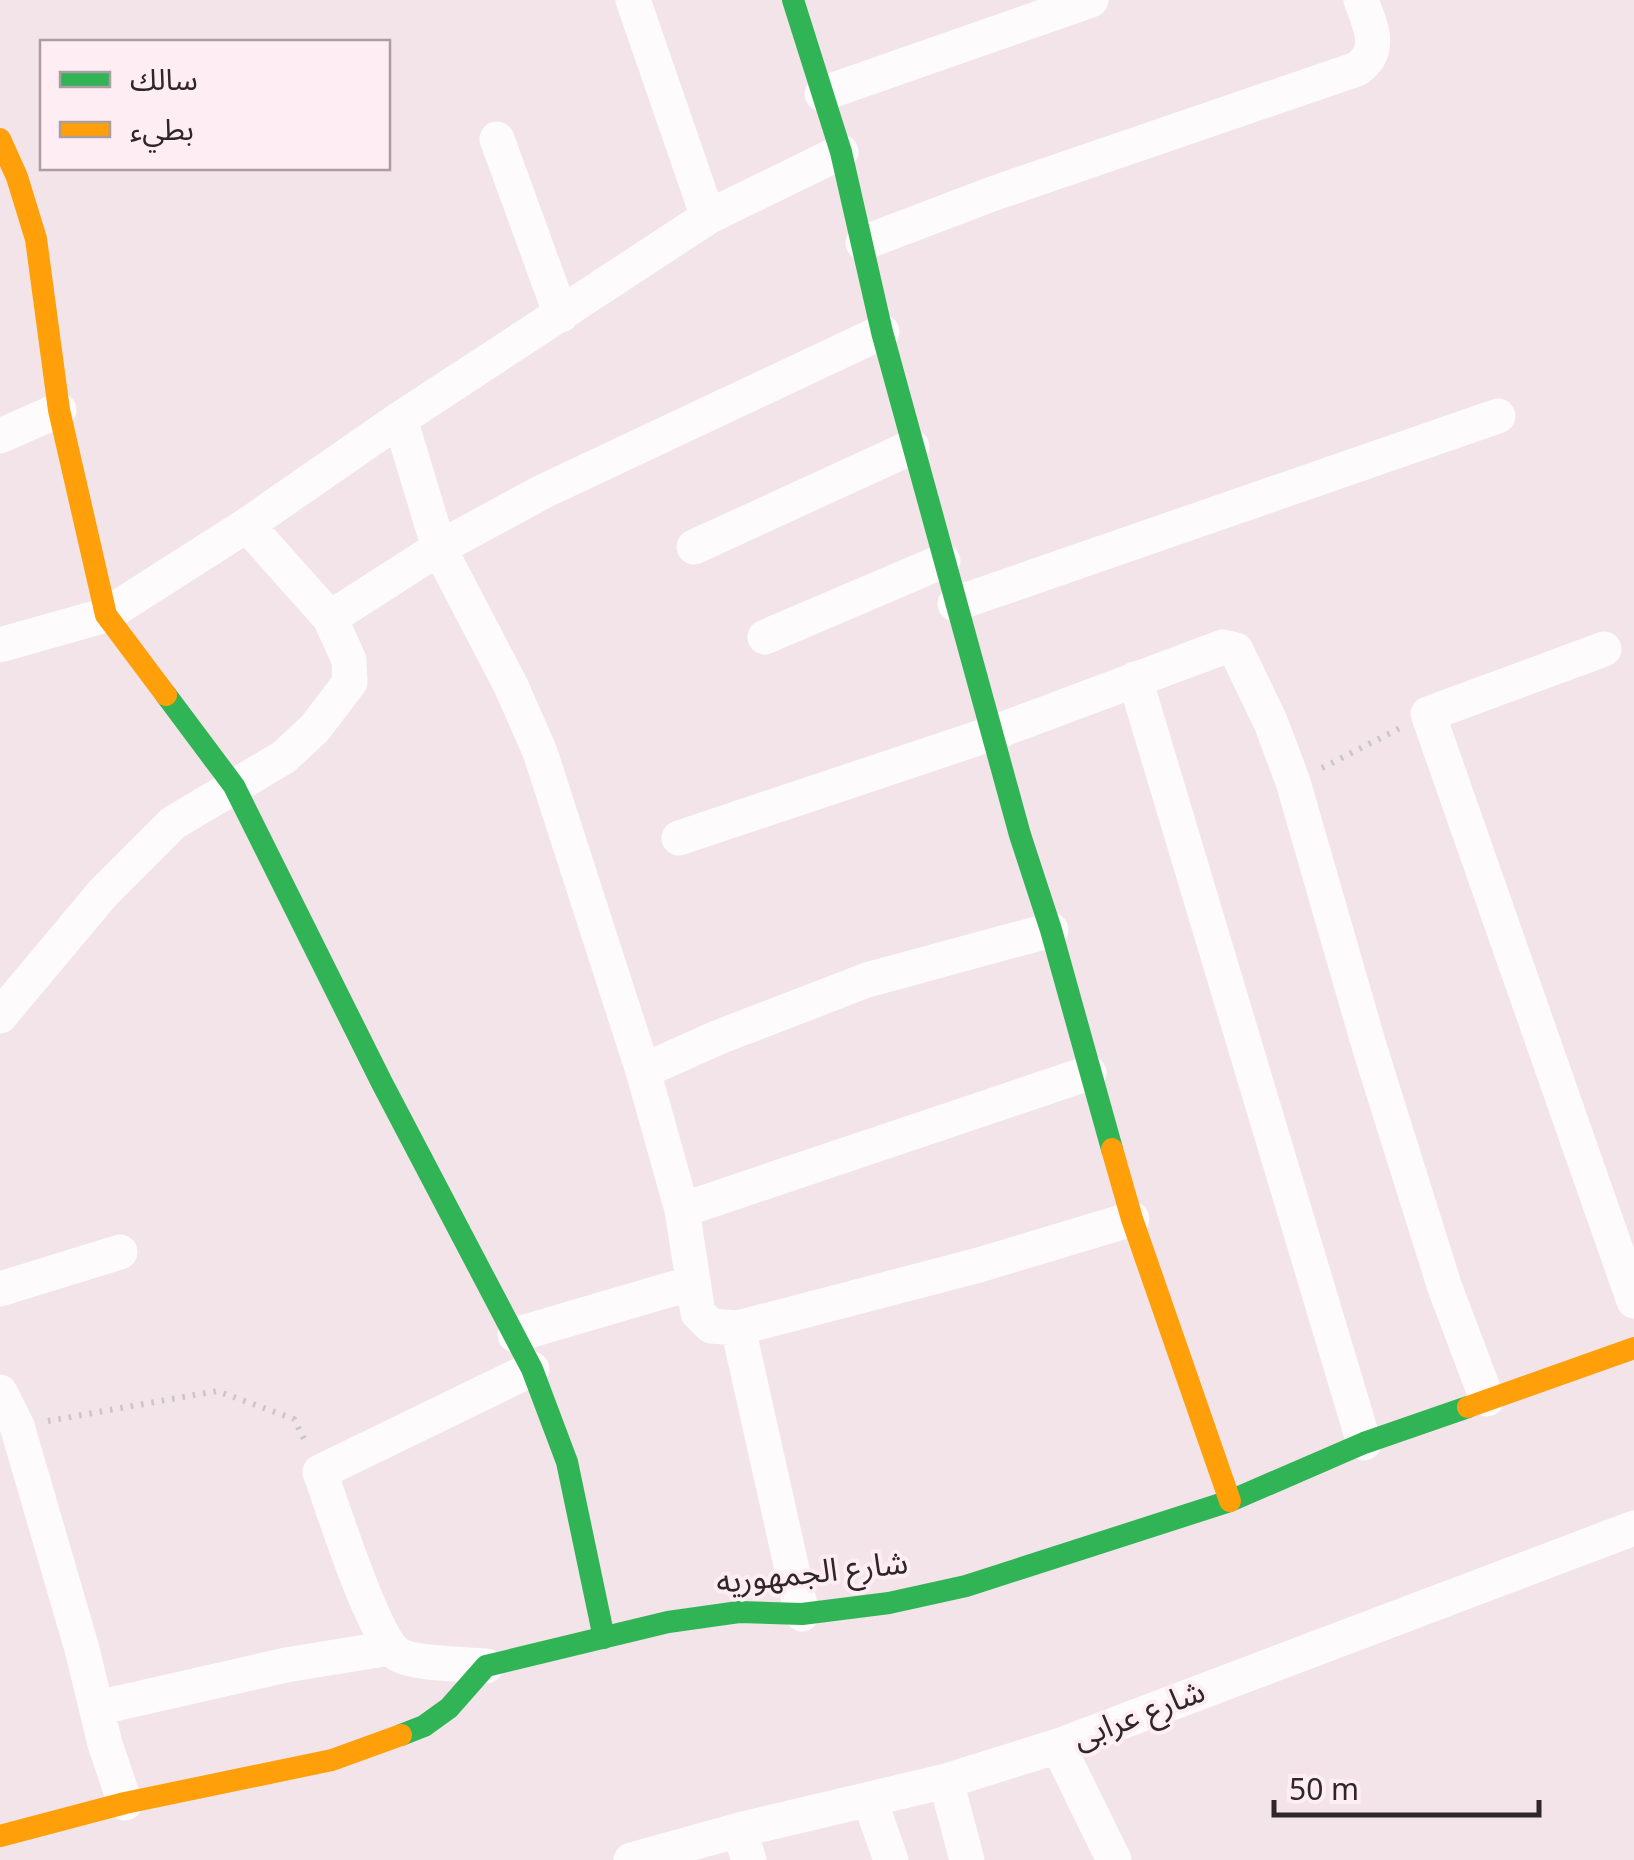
<svg xmlns="http://www.w3.org/2000/svg" width="1634" height="1860" viewBox="0 0 1634 1860" font-family="Georgia,'Noto Sans Arabic',serif">
  <rect width="100%" height="100%" fill="#f2e4e8"/>
  <g fill="none" stroke-linecap="round" stroke-linejoin="round">
    <path stroke="#cac6c7" stroke-width="6" stroke-dasharray="2.5 8" stroke-linecap="butt" d="M1322,768L1400,728
      M48,1421L217,1391L294,1419L305,1441"/>
    <path stroke="#fdfbfc" stroke-width="35" d="M633,0L708,217
      M822,94L1091,0
      M497,139L561,315
      M863,243L992,194L1357,69C1384,50 1370,26 1361,0
      M400,419L439,548L511,686L540,752L643,1071L682,1210L698,1313L711,1326L738,1328L979,1265L1132,1219
      M0,436L59,410
      M694,547L912,447
      M955,604L1498,416
      M330,618L439,548L542,492L882,332
      M765,637L943,561
      M0,645L106,615L247,525L400,419L708,217L841,152
      M1604,649L1428,714L1634,1301
      M1135,679L1364,1443
      M679,838L993,733L1223,647L1236,650L1271,723L1293,782L1370,1049L1445,1288L1487,1399
      M0,1016L103,893L173,823L284,757L315,728L350,682L349,660L330,618L247,525
      M643,1071L719,1037L867,980L1051,930
      M682,1210L1089,1073
      M0,1289L120,1252
      M738,1328L802,1614
      M515,1335L692,1283
      M0,1392L17,1426L82,1649L105,1744L125,1803
      M486,1666C465,1664 418,1664 401,1656C375,1644 332,1505 320,1472L532,1369
      M97,1708L286,1665L390,1648
      M1058,1746L1114,1860
      M946,1781L967,1860
      M870,1801L891,1860
      M739,1830L749,1860
      M631,1860L739,1830L946,1781L1058,1746L1634,1528"/>
    <path stroke="#30b455" stroke-width="22" d="M793,0L841,152L882,332L1020,835L1051,930L1112,1149
      M166,695L234,786L382,1083L532,1369L567,1462L604,1638
      M401,1735L424,1726L449,1708L486,1666L668,1622L739,1612L802,1614L889,1603L966,1586L1230,1501L1364,1443L1468,1407"/>
    <path stroke="#ff9f0a" stroke-width="22" d="M0,139L17,177L36,239L59,410L106,615L166,695
      M1112,1149L1132,1219L1230,1501
      M1468,1407L1634,1348
      M0,1836L125,1803L332,1760L401,1735"/>
  </g>
  <g text-anchor="middle" dominant-baseline="central" stroke-width="8" stroke-linejoin="round" paint-order="stroke">
    <g font-size="32" fill="#2f2629" stroke="#feeef3">
      <text transform="translate(812 1573) rotate(-6)">شارع الجمهوريه</text>
      <text transform="translate(1139 1715) rotate(-21)">شارع عرابى</text>
    </g>
  </g>
  <rect x="40" y="40" width="350" height="130" fill="#feeef3" stroke="#ab9ea2" stroke-width="2.5"/>
  <rect x="60" y="72" width="50" height="15" fill="#30b455" stroke="#ab9ea2" stroke-width="2.5"/>
  <text x="130" y="90" font-size="30" fill="#2f2629">سالك</text>
  <rect x="60" y="122" width="50" height="15" fill="#ff9f0a" stroke="#ab9ea2" stroke-width="2.5"/>
  <text x="130" y="140" font-size="30" fill="#2f2629">بطيء</text>
  <path d="M1274 1800v15h265v-15" fill="none" stroke="#2f2629" stroke-width="5"/>
  <text x="1289" y="1800" font-size="30" fill="#2f2629" stroke="#feeef3" stroke-width="8" paint-order="stroke">50 m</text>
</svg>
